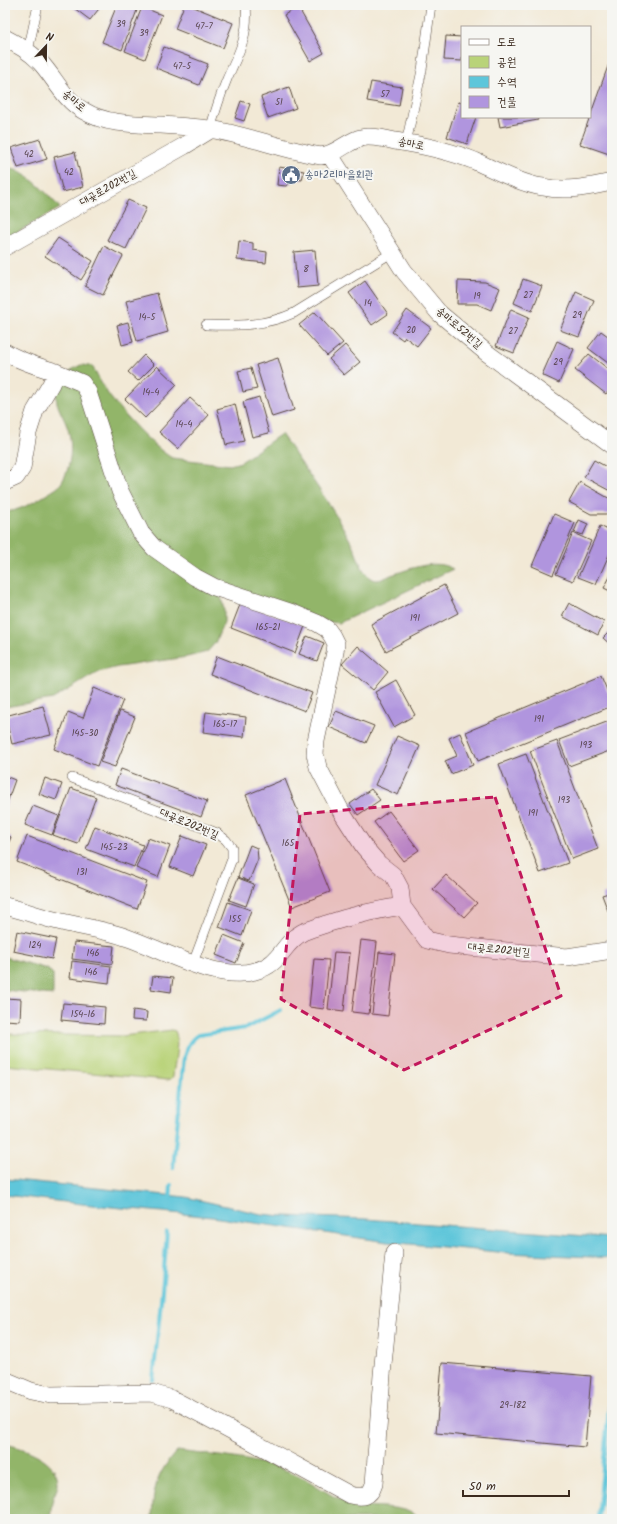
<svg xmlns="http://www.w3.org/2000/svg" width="617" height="1524" viewBox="0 0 617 1524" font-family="Kalam,'Poor Story',sans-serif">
  <rect width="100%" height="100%" fill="#f6f6f2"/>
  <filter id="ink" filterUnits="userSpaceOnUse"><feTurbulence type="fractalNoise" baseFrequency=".025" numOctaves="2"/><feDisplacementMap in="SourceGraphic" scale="8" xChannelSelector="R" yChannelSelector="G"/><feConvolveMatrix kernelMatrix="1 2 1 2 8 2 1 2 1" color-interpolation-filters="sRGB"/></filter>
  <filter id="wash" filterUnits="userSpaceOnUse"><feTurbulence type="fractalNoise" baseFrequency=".012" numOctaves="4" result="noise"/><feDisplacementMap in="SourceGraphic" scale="16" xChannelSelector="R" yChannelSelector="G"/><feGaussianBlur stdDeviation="0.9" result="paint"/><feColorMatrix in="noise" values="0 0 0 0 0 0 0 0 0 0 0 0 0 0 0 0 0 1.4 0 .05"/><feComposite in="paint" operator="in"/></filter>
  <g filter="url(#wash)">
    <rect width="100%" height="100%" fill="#f2e9d6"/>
    <path fill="#b9d379" stroke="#7a7e4c" d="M172,1030L175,1031C180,1039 174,1065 173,1076L171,1079L168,1080L5,1065V1034L123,1036Z"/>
    <path fill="#92b569" stroke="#667044" d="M5,166C29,173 44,190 60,208L5,239Z
      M81,365L92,366C97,375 102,385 108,394C121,412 153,447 172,458L230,465L241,462L281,434C305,469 331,504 351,542C357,552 363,581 377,580C381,580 387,577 391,575C411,569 434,558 453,569L339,623L329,622L219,586L224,611V622L215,643L207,652L187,657L118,667L98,672L53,699L5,707V512C18,511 33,503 44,496C48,493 53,491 57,488C70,475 73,450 69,433C65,414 48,401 61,382C68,372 70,370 81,365Z
      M5,957L47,969L53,974V995L5,990Z
      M5,1444C24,1448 58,1459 58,1483C58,1488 55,1493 53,1498C51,1505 51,1512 50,1519H5Z
      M177,1451C216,1456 256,1458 293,1473C313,1481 333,1500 355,1505C371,1508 409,1504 418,1519H152C153,1489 156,1474 177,1451Z"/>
    <path fill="#5ec6da" stroke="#4c787c" d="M5,1179L186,1197L261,1214L283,1216L366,1219L612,1238V1258L509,1253L388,1242L212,1217L82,1204L5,1195Z"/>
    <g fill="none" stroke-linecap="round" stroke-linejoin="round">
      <path stroke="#5ec6da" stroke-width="4" d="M173,1168L184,1057C187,1047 189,1041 198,1035L246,1028L281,1010
        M170,1201L171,1185
        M153,1380L163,1281L167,1232
        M598,1519L612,1379"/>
    </g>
    <g id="blocks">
      <path fill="#b095de" d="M70,5H102L90,20Z
        M117,5H139L122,50L102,42Z
        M184,5H189L233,23L223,48L175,29Z
        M142,7L162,15L145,59L125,51Z
        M298,7L324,53L310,61L284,15Z
        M446,36L462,37V61L444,60Z
        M164,47L208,64L199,85L156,68Z
        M612,55V155L580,144Z
        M371,82L402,87L399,106L367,101Z
        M289,87L296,108L268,118L261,97Z
        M241,101L250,104L244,121L235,118Z
        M458,102L462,103V117H476L467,144L447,137Z
        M498,117H537L538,120L500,127Z
        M40,139L47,159L18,168L11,148Z
        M75,152L83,187L63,192L54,157Z
        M279,167L304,171L302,180L296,179L286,186L277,185Z
        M128,200L146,208L126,249L107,240Z
        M58,238L93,261L81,280L45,256Z
        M239,241L253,243V250L267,252L266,263L237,260Z
        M104,246L123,256L103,295L85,286Z
        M315,250L318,286L297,288L294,252Z
        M523,279L542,286L532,311L514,303Z
        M365,281L388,314L372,325L349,293Z
        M458,281L485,282L500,288L491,310L477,304H457Z
        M576,292L594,300L579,337L560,330Z
        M157,293L168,332L137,341L126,301Z
        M511,309L529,317L514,353L496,346Z
        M407,310L431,328L417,346L405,337L403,340L392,332Z
        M315,312L343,343L327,356L299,325Z
        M128,322L133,342L122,345L117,325Z
        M601,331L612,339V366L588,348Z
        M557,341L574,349L559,383L542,375Z
        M345,345L360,362L344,375L329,359Z
        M589,354L612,372V387L606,394L575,370Z
        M144,355L154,365L138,381L128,372Z
        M278,358L294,410L272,417L256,365Z
        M157,366L177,385L145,418L125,399Z
        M251,368L257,389L243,392L238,371Z
        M259,397L269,433L252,437L243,402Z
        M190,398L209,415L178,449L159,432Z
        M235,404L244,441L226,445L217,409Z
        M594,460L612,470V492L584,477Z
        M580,482L612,500V509L609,514H591L569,502Z
        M554,514L575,523L553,575L532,566Z
        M579,520L588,524L583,535L574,532Z
        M600,526L612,532V548L596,584L578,577Z
        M573,533L591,541L573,581L556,574Z
        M612,573V592L604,588Z
        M444,585L458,613L386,651L371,624Z
        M241,602L305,626L295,653L231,628Z
        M569,603L604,622L598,635L562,616Z
        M612,629V646L603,638Z
        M307,636L324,643L317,661L299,654Z
        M358,646L388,672L373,690L342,664Z
        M217,656L312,693L305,711L210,674Z
        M601,676L612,702V706L478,761L466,732Z
        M396,680L415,715L394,727L375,692Z
        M94,688L123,700L97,766L54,749L68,712L83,718Z
        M43,706L51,735L12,744L5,716Z
        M120,711L135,717L115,767L100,762Z
        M336,711L374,726L366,743L329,727Z
        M206,712L246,717L244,737L203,732Z
        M612,720V750L569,766L559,740Z
        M460,733L473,765L451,774L445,761L457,756L449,738Z
        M397,736L420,746L398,795L375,785Z
        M557,741L598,849L572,859L530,751Z
        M526,754L568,863L540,873L499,764Z
        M121,769L207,801L201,817L115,785Z
        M5,776L15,780L5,808Z
        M45,778L62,784L56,800L39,794Z
        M285,779L330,892L292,907L246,795Z
        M71,788L96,797L78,844L53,835Z
        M371,789L380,800L358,815L350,804Z
        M33,806L59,816L52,835L25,825Z
        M389,811L419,850L403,861L374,822Z
        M95,826L143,845L134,867L86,849Z
        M5,834L11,837L5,852Z
        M27,836L147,882L137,909L17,862Z
        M182,836L206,845L193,876L170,867Z
        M148,838L170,846L158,877L136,868Z
        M250,845L257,848L258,859L249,881L238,877Z
        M446,875L477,903L464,917L433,889Z
        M238,878L254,884L246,906L229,900Z
        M612,892V910L608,911L602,895Z
        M228,902L251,910L242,936L219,927Z
        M17,931L56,939L52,959L13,951Z
        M224,935L244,943L236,963L216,955Z
        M361,940L377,942L369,1014L352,1012Z
        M74,942L114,946L112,964L72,959Z
        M334,952L350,953L344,1011L328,1009Z
        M379,952L395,954L388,1016L372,1014Z
        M314,959L329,960L324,1009L309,1007Z
        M72,961L111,966L109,983L70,978Z
        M153,976L173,978L171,992L151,989Z
        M5,998L21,999L20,1021L5,1020Z
        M63,1003L105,1007L104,1024L61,1020Z
        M133,1010L147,1012L146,1021L132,1020Z
        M442,1363L591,1376L585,1447L436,1433Z"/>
    </g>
  </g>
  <g filter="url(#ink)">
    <use href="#blocks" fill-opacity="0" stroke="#56473a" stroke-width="1"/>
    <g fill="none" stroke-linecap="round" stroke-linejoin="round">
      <g stroke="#56473a" stroke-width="10">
        <path id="lane" d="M28,51L38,5
          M210,130C215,112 220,96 227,79C239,52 249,36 246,5
          M406,143L422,70L431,5
          M206,325C237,326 265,326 294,313L393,252
          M72,778L217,833L226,840L232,848V859L193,963"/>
      </g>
      <g stroke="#56473a" stroke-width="18">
        <path id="street" d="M5,38C18,45 29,51 40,62C55,78 64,100 84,111C107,125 135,124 161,125C177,126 193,127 209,129C247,135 284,150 321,156C339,154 350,137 368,137C377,137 387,139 395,141C422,145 450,151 475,161C495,170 522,184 543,187C566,192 589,187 612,182
          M330,155L404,271L439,313L487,353L612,445
          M5,247L184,146L210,130
          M5,352C20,361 39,367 56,372L51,384L35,411L28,433L22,468L16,477L5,482
          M56,372L82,383L88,392L120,491L141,533L154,548L195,577L214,587L293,613L317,623L327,629L332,636L336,644L335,652L316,741L315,754L318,767L342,813L364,847L379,864L393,875L400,888L402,906
          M5,906C22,910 38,916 54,920C79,927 104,929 128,938C163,950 217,982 255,971C282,964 281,944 303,932C310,929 318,927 326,924C351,916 376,910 402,906L427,940L449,945L567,957L612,950
          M5,1380L31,1391L51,1395L152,1393L172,1399C232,1430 291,1463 350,1495C363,1498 370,1497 374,1484L382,1375L394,1253"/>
      </g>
      <use href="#lane" stroke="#fff" stroke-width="9"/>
      <use href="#street" stroke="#fff" stroke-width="17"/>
    </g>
  </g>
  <path fill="#c2185b" fill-opacity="0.2" stroke="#c2185b" stroke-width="3" stroke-dasharray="8 5" stroke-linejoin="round" d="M495,797L561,996L404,1070L281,999L300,814Z"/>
  <defs>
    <g id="civic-disc" transform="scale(1)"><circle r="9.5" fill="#5c6f8a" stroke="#f6f6f2"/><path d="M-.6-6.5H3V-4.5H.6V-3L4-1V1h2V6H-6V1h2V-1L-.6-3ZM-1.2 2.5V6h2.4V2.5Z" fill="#fff"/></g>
  </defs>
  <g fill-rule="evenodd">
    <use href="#civic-disc" x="291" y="175"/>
  </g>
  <g text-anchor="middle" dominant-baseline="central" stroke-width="4" stroke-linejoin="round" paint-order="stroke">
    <g font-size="9" fill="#58454e">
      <text x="121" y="24">39</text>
      <text x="204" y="26">47-7</text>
      <text x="144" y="33">39</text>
      <text x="182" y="66">47-5</text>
      <text x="385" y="94">57</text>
      <text x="279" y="102">51</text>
      <text x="29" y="154">42</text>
      <text x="69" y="172">42</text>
      <text x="306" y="269">8</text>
      <text x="528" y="295">27</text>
      <text x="477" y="296">19</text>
      <text x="368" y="303">14</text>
      <text x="577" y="315">29</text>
      <text x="147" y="317">14-5</text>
      <text x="411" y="330">20</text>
      <text x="513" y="331">27</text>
      <text x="558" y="362">29</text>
      <text x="151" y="392">14-4</text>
      <text x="184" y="424">14-4</text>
      <text x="415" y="618">191</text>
      <text x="268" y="627">165-21</text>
      <text x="539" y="719">191</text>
      <text x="225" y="724">165-17</text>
      <text x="85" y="733">145-30</text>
      <text x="586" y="745">193</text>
      <text x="564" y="800">193</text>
      <text x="533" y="813">191</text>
      <text x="288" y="843">165</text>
      <text x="114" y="847">145-23</text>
      <text x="82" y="872">131</text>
      <text x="235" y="919">155</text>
      <text x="35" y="945">124</text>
      <text x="93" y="953">146</text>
      <text x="91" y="972">146</text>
      <text x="83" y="1014">154-16</text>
      <text x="513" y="1405">29-182</text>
    </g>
    <g font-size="11" fill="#3b2a1e" stroke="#f6f6f2">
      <text transform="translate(74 101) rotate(41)">송마로</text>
      <text transform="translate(411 144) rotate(12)">송마로</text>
      <text transform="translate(108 188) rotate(-29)">대곶로202번길</text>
      <text transform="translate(459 328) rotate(41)">송마로52번길</text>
      <text transform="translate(189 824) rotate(23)">대곶로202번길</text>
      <text transform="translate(499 950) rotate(6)">대곶로202번길</text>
    </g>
    <g font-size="11" fill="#4e5e75" stroke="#f6f6f2" text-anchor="start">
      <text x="305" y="175">송마2리마을회관</text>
    </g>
  </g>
  <rect width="617" height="1524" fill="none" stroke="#f6f6f2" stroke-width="20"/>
  <rect x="461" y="26" width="130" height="92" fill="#f6f6f2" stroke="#aba49d"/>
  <rect x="469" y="39" width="20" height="6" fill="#ffffff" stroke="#aba49d"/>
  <text x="497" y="46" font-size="12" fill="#3b2a1e">도로</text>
  <rect x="469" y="56" width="20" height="12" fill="#b9d379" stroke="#aba49d"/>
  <text x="497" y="66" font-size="12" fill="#3b2a1e">공원</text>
  <rect x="469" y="76" width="20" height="12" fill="#5ec6da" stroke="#aba49d"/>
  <text x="497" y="86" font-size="12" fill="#3b2a1e">수역</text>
  <rect x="469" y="96" width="20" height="12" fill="#b095de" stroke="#aba49d"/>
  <text x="497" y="106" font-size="12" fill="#3b2a1e">건물</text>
  <g transform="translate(46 46) rotate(22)" stroke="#f6f6f2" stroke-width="3" paint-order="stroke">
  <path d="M0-3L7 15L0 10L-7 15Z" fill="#3b2a1e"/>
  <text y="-6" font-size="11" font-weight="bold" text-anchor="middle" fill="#3b2a1e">N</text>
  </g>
  <path d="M463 1490v6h106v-6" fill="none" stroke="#3b2a1e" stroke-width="2"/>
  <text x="469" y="1490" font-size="12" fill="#3b2a1e" stroke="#f6f6f2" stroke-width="3" paint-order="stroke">50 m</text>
</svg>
